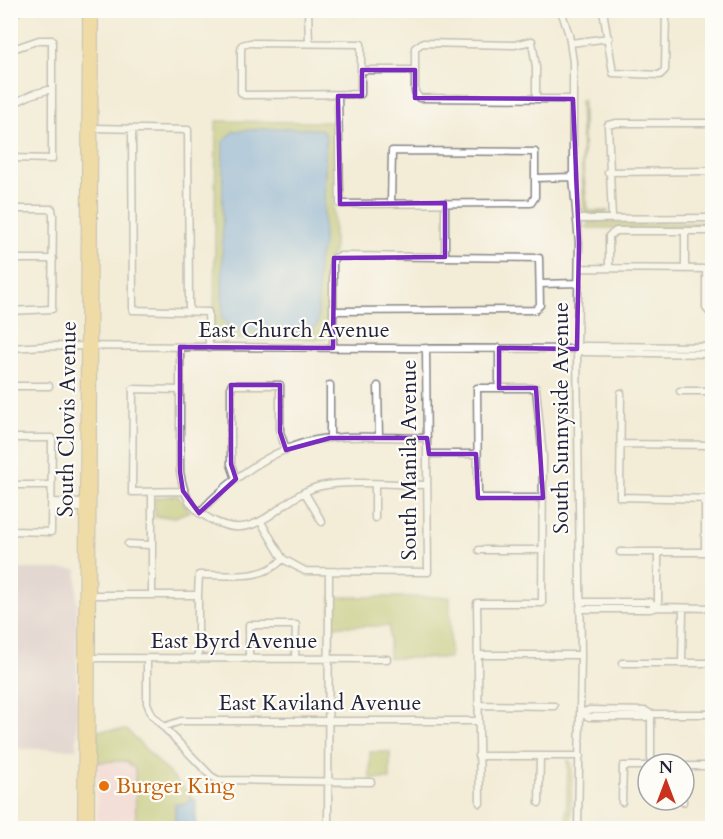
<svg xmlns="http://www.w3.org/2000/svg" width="723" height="839" viewBox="0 0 723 839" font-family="Cardo,serif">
  <rect width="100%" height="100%" fill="#fdfcf7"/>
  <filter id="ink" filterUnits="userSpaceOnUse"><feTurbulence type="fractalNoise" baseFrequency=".0167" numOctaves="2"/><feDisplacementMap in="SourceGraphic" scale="12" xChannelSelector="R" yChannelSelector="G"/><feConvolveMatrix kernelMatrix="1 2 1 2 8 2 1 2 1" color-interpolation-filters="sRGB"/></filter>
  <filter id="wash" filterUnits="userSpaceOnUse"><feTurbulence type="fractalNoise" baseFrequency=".008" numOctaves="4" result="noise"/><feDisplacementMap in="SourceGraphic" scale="24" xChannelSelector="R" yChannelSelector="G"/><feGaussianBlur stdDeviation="1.35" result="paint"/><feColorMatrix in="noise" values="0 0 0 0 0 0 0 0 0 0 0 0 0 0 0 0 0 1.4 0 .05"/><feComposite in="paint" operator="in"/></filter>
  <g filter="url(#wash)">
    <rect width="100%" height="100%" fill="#f3ecd7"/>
    <path fill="#f6cfd9" d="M126,761L135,769L136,828H97V762Z"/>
    <path fill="#d1bdcb" d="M10,553H18L19,569H77V749H11Z"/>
    <path fill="#b1be60" stroke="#6a704e" stroke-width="1.5" d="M580,100H583V171L588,211H608L605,214H587L584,211Z
      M216,121L333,122L334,252L328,261L327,337L325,339H217L214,336Z
      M588,222L712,223V228H586Z
      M177,495L190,511L175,517H155V498Z
      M331,597H450V658H389V626H331Z
      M97,730H127L192,797L185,804H175V828H136L135,769L126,761L97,762Z
      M370,752H390V779H370Z
      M568,760L572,764L571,828H566Z"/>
    <path fill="#6fa5dd" stroke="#48648c" stroke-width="1.5" d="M280,128L321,129L326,135L323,244L318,261V323L313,330L306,332L233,331L222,319L223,142L234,131Z
      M192,797L196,801V828H175V804H185Z"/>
  </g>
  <g filter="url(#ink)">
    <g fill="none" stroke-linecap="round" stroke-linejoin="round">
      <g stroke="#8a8789" stroke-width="9">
        <path id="minor" d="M308,10L309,43
          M561,10L569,35L573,62V177L579,243L577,349L581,655L578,828
          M603,10L613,73L660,75L665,70L666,10
          M10,14L21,10
          M10,38L15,48
          M250,43L361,44V94L244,95L241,92V50L242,45Z
          M571,43L609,38
          M10,50L39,40H52V159L10,158
          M362,70H415
          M338,96L340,204L531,203L535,197V152L392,151L391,203
          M536,99V67L532,41L514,45L422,43L415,48V92L419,98L573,99
          M10,105L33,94L52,89
          M94,128L188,130L189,311
          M132,129L133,310L208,312L209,348
          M608,172L712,171
          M535,178L573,177
          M445,203V257
          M10,209H52L53,215L52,309L10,311
          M612,218L608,125L617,123H712
          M577,219L712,218
          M685,231V268
          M10,259H53
          M579,268L712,269
          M609,268V236L616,231H712
          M706,269V308L712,315
          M540,284L578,283
          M333,311L535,310L540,305L539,258L340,256L334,258L333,262V348
          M180,347V472C184,495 189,508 210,519C260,547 279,495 321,486C350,480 396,485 427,485
          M10,348L45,346L577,349L584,346L712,347
          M499,348V388
          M577,349L584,352L712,354
          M330,385V438
          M10,386H49
          M378,386L379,437
          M180,390L133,389L132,492L183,491
          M680,391H712
          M621,393L620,497L712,499
          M10,438H52L51,532L10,531
          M621,444L712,445
          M429,454H476
          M236,479L231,464V385H280V432L286,450
          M10,485H51
          M375,485V518
          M152,493V595
          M305,493L322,522
          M51,502L83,503
          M51,508H83
          M199,513C231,478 280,442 330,438C362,435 395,438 427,438
          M261,522L283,559L305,571L428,572L426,348
          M128,544L150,545
          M479,550H542
          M620,552H712
          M658,552V607L712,608
          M705,552V499
          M90,595H198L199,575C229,574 261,582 283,559
          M580,602H650L658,607L650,609H580
          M479,655H581
          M87,658L387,659
          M147,659V703L152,715L211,776L218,780L371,782
          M198,659V595
          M249,659V625H296L295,658
          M622,663H712
          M682,663L683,608
          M478,705L554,706
          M580,713L589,710L646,711L651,714H712
          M580,713L589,717H646L651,714
          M163,727L181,721H478
          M478,756H580
          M651,764V714
          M684,766H712
          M683,800V802
          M622,802L623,766H648
          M480,803L477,603H542L543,457L536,388H477L478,498H543
          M539,803L540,756
          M328,828L329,573"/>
      </g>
      <g stroke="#8a8789" stroke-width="10">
        <path id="major" d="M82,828L87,10
          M90,828L94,10"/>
      </g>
      <use href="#minor" stroke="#fff" stroke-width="6"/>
      <use href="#major" stroke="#ecc569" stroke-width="8"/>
    </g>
  </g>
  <path d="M0 0H723V839H0ZM362,70H415V98L573,99L579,243L577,349L499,348V388H536L543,498H478L476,454H429L427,438H330L286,450L280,432V385H231V464L236,479L199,513L183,491L180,472V347L333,348L334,258L445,257V203L340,204L338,96H362Z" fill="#f3ecd7" fill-opacity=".55" fill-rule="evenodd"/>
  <path fill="none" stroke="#7b2cbf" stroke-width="4.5" stroke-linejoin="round" d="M362,70H415V98L573,99L579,243L577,349L499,348V388H536L543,498H478L476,454H429L427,438H330L286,450L280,432V385H231V464L236,479L199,513L183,491L180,472V347L333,348L334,258L445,257V203L340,204L338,96H362Z"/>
  <circle fill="#e8710a" stroke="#fdfcf7" stroke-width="2" cx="104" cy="786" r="6"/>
  <g text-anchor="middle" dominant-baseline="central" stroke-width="4.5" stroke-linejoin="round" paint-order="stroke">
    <g font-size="22" fill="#22223b" stroke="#fdfcf7">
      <text x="294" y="330">East Church Avenue</text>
      <text transform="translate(561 418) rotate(-90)">South Sunnyside Avenue</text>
      <text transform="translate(67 419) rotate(-89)">South Clovis Avenue</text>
      <text transform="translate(409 460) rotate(-90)">South Manila Avenue</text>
      <text x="234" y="641">East Byrd Avenue</text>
      <text x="320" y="703">East Kaviland Avenue</text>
    </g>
    <g font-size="22" fill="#c56008" stroke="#fdfcf7" text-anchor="start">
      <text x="116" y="786">Burger King</text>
    </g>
  </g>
  <rect width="723" height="839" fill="none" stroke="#fdfcf7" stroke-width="36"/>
  <g transform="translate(666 782)"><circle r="28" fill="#fdfcf7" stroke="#a5a5ac" stroke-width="1.5"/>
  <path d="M0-4.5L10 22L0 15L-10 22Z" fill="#c8321e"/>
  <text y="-9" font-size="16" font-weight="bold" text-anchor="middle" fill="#22223b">N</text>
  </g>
</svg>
